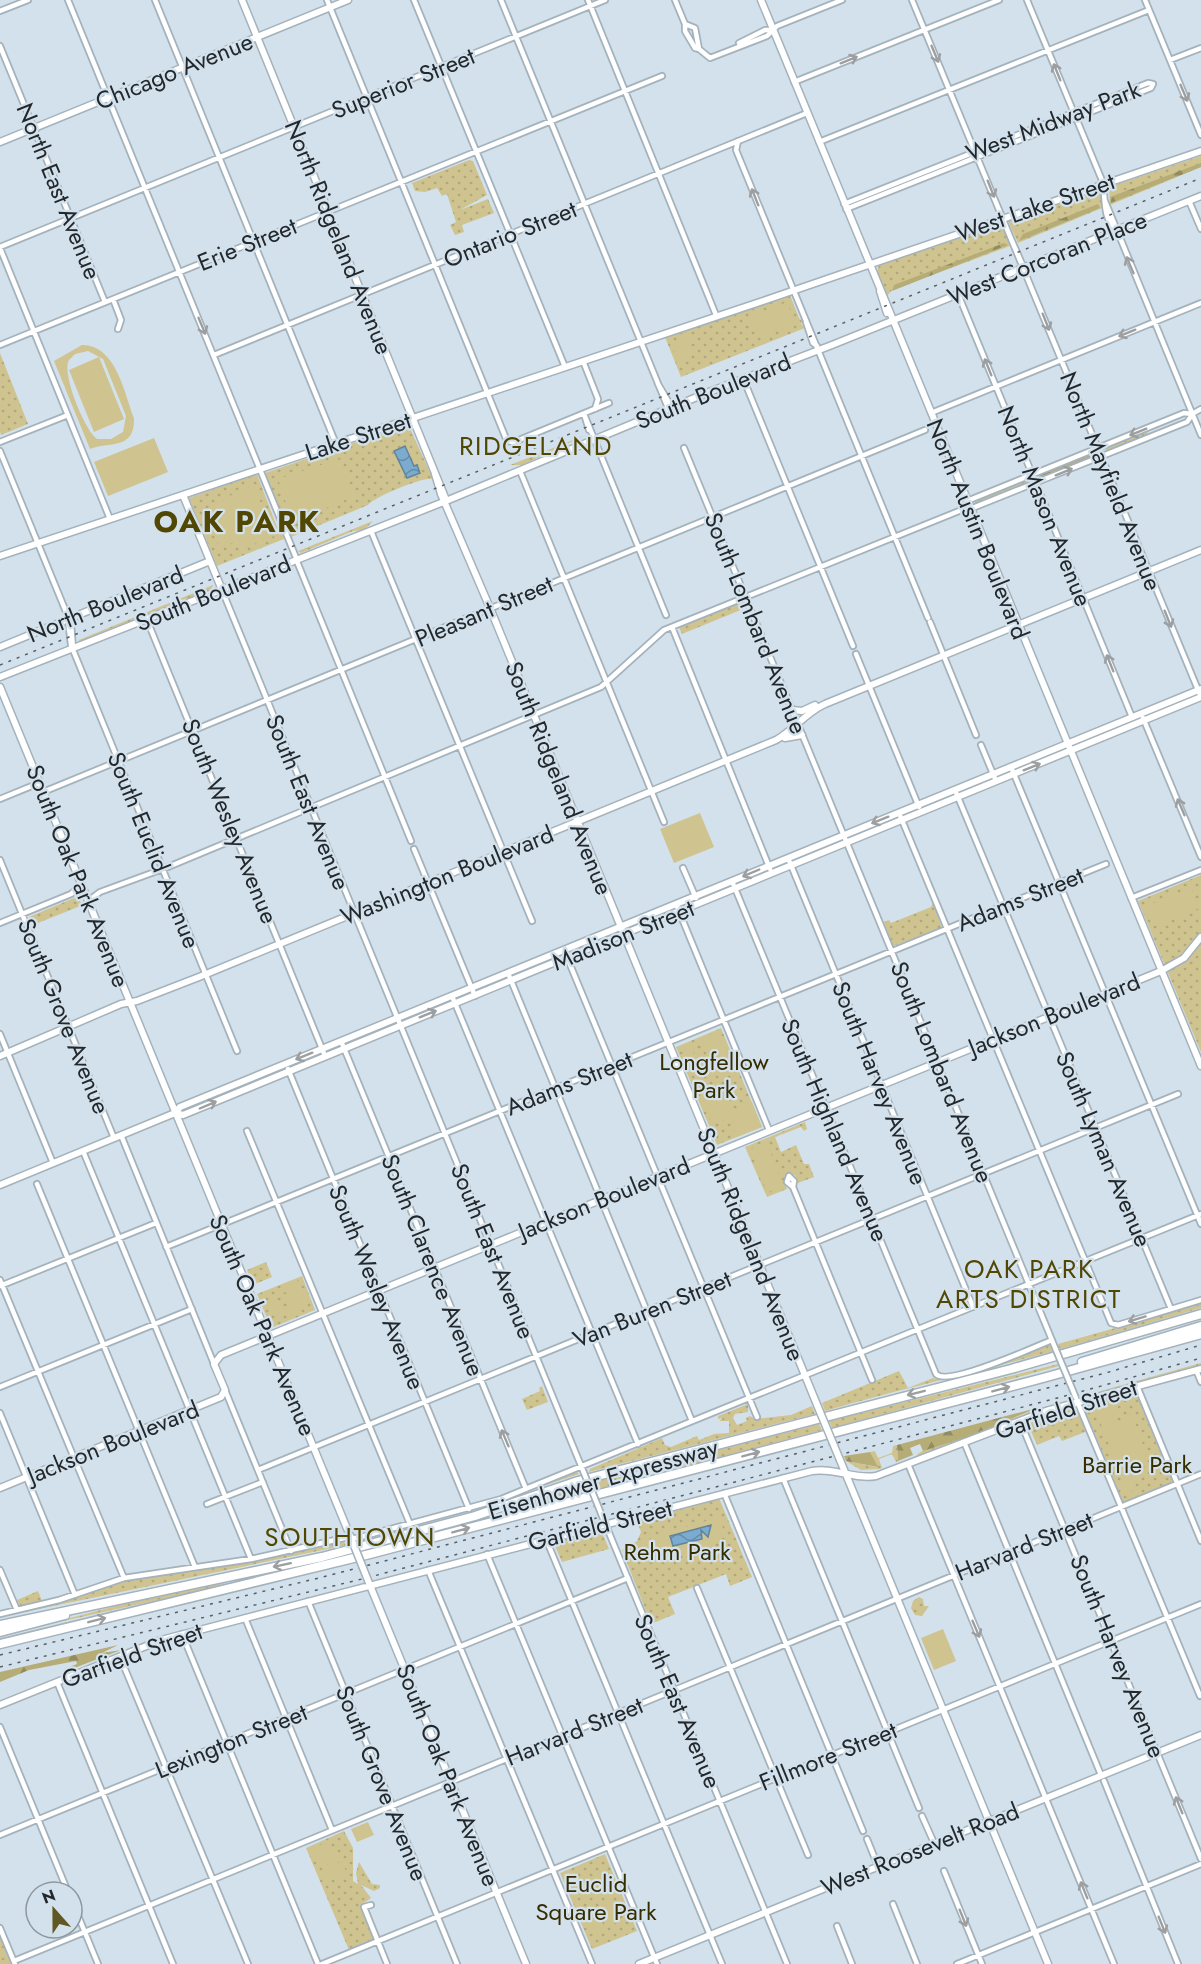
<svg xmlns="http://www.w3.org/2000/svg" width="1201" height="1964" viewBox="0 0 1201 1964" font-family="Jost,sans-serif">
  <defs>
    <pattern id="green-dots" width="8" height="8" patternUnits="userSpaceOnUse" patternTransform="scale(1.5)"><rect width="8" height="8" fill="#cfc48f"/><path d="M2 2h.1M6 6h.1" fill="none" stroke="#b1a87c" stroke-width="1.8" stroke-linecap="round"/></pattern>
    <pattern id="forest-firs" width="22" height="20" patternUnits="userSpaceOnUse" patternTransform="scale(1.5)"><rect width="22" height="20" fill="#b6ac76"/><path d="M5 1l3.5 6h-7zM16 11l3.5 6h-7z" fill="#948c61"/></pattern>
    <pattern id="water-waves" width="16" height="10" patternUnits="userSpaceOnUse" patternTransform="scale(1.5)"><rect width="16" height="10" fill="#7babce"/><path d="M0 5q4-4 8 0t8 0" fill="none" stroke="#648ba7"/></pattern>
  </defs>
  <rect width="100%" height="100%" fill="#d3e1ec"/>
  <path fill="url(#green-dots)" d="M1201,156V167L1110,205L1109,187Z
    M469,160L473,161L487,195L460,210L488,199L494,213L462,225L464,232L455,235L450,225L456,222L447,194L442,196L437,188L425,192L415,191L412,183Z
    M1100,190L1102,192V208L1018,243L1008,221Z
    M998,225L1003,226L1010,246L892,290L887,296L877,272L879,265Z
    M790,295L799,318L802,321L801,324L805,328L681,377L665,337Z
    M0,353L28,424L1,435L0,432Z
    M408,424L433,479C424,476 372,498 368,505L291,537L265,473Z
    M1147,430L1148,435L1107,452L1105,447Z
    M586,435L522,465H510Z
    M257,474L277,527L279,526L284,539L217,566L189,498Z
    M1027,478L1029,483L976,505L974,500Z
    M373,521L364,530L353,531L301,553L298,551Z
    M213,585L211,590L79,642V640Z
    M740,602L743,609L682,634L679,627Z
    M1201,875V1052L1138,901Z
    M74,898L79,900L83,905L33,925L29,917Z
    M933,902L942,928L893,946L884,922L889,920L891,923L931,907Z
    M721,1028L762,1127L717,1145L676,1047Z
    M805,1122L807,1129L804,1131L801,1127L775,1137L781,1152L796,1145L804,1164H809L814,1177L798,1183L795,1175H787L784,1181L787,1189L767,1197L745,1147Z
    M266,1262L272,1277L253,1285L247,1270Z
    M302,1276L315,1310L271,1328L257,1294Z
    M1201,1304V1308L1060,1349L1058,1344Z
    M1045,1346H1050L1053,1351C977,1372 899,1389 825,1411L822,1403L899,1371L908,1388L933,1378L942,1380L972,1373Z
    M1201,1363V1366L1189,1370L1083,1396Z
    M1058,1364L1059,1366L832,1428L829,1421Z
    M542,1386L548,1402L527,1410L522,1399L540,1391L539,1388Z
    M1134,1389L1174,1482L1123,1503L1093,1429L1062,1441L1059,1436L1037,1445L1026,1420Z
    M1068,1400L916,1456C921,1449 939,1444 949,1441C989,1429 1027,1411 1068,1400Z
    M748,1404V1412L735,1414L733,1418L737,1425L747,1421L746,1418L750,1416L755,1419L791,1415L812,1406L815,1414L589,1472L590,1469L662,1438L665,1445L671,1447L697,1436L699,1440L714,1434L729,1433V1421H719L723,1418L718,1419V1416Z
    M819,1424L822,1430L691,1465L667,1467L687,1458Z
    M897,1445L898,1461L896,1462L892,1454L879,1459L882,1468L879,1469L861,1470L846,1461L877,1467L870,1452L875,1451L878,1458L892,1453L893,1446Z
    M575,1470L579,1474C521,1493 464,1513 404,1529L496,1503Z
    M641,1474L601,1489L598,1480Z
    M583,1484L586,1492L497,1515Z
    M719,1498L752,1577L730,1586L726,1574L668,1597L675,1614L651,1624L622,1550L637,1541L641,1532L636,1519Z
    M601,1530L609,1549L562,1562L553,1541Z
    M343,1541L347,1545L0,1617L80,1597L115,1583L141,1577L282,1555Z
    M228,1582L207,1589L32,1628L131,1602Z
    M38,1591L42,1601L20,1606L17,1600Z
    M919,1597L923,1599L924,1606H929L922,1616L915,1615L911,1608L913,1601Z
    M344,1831L353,1848V1881L358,1884L356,1873L359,1862L372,1884L380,1885V1888L374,1891L361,1885L371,1898L360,1906L374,1940L349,1950L306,1848Z
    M605,1854L637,1931L592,1949L560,1873Z
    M0,1936L11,1964H0Z"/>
  <path fill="url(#forest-firs)" d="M1201,163V167L1111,203L1110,197Z
    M1098,204L1100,208L1019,241L1023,234Z
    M1004,243L1008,245L892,291L894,285Z
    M1091,452L1093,457L1040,479L1038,474Z
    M1040,1407L967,1437L923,1451L920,1444L910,1448L913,1455L898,1461L897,1445Z
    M870,1452L878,1467L846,1461L844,1456Z
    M118,1645L102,1653L121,1650L64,1672V1669L77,1664L76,1661L29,1670L0,1682V1672Z"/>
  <path fill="#cfc48f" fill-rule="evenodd" d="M787,302L795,323L758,338L749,317Z
    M688,336L693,353L678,361L671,343Z
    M82,345C116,345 124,392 134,418C135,451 109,441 90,449L54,361ZM88,351L103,359L126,416L123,432L111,439H97C85,431 61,373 69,360L75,354Z
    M99,357L124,419L94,432L69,370Z
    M154,438L168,472L108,496L94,462Z
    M339,459L355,496L292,522L278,479Z
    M254,486L274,536L244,548L240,540L220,548L207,516L210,515L209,507L224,501V498Z
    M700,813L714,847L674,863L660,829Z
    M1191,888L1200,908L1154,926L1146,906Z
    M718,1031L726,1049L707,1056L700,1039Z
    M690,1044L696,1058L687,1062L681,1047Z
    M724,1085L734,1113L752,1102L762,1127L736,1137L732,1126L733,1117L712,1124L701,1094Z
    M762,1143L768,1146L783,1185L772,1192L766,1189L751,1151L754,1146Z
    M297,1279L300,1287L285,1293L282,1285Z
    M302,1288L308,1307L292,1314L288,1309L287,1299Z
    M275,1296L282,1312L273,1315L267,1300Z
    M1115,1401L1119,1411L1113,1424L1133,1417L1148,1458L1119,1468L1095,1410Z
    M1140,1473V1478L1132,1488V1493L1125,1491L1121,1476Z
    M721,1517L724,1534L720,1542L690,1553L655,1558L654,1554L639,1558L635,1545L650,1540L653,1551L650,1536Z
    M943,1629L956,1661L934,1670L921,1638Z
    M368,1822L374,1835L357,1842L351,1829Z
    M328,1842L335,1857L330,1863L318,1868L311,1848Z
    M342,1861L347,1874L326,1882L321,1870Z
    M612,1901L621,1921L608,1926L599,1906Z
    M599,1914L605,1929L591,1934L584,1920Z"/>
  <path fill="url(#water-waves)" stroke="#60849d" stroke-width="1.5" d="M405,446L414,466L417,465L420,473L407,478L394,451Z
    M711,1525L708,1537L701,1530L702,1539L673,1546L670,1536Z"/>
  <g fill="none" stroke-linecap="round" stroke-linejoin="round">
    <g stroke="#a4b2bc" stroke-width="8">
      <path id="street" d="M68,0L297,560
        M155,0L336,444
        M327,0L507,441L514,442L609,403
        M414,0L565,367
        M501,0L668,408
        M588,0L716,315
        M675,0L685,24V31L695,48L699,49L695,28L685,24
        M912,0L1201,697
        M1027,0L1101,178C1107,194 1101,215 1114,227
        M1145,0L1201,135
        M0,11L28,0
        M739,43L765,30H773
        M0,46L105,302
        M699,49L710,58L767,36L777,26L842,0
        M1170,60L1201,48
        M794,82L999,0
        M738,141L736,150L928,618
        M819,142L1149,10
        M1105,201L1201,435
        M1189,201L1201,229
        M844,204L1148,83L1153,84L1151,88L846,209
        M1012,241L1022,264
        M0,247L605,0
        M0,248L110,519
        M958,294L1132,717
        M113,299L121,320L118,329
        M806,322L813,343L817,346
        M0,345L662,76
        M214,355L807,113
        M583,361L598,399L595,409
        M743,378L853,646
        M658,384L668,401V408
        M931,413L1201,303
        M584,414L666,615
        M584,414L589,430
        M0,442L68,415
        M684,448L1056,1350
        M0,451L71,624L73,648
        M520,471L664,822
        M967,501L1184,413L1192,414L1201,409
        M970,509L1187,422L1192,415
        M371,531L532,921
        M296,559L411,841
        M222,590L584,1473
        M68,620L71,645L237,1051
        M147,620L325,1056
        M930,622L976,735
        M672,627L770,869
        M856,654L919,807
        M1143,718L1201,857
        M981,745L996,781
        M1011,767L1201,1224
        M955,790L1171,1309
        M43,792L925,430
        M0,799L39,783
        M899,813L1111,1323L1118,1325L1201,1300
        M414,849L475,996
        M788,858L973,1307
        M0,860L114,1138
        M683,868L696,898
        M732,881L936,1374C948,1387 1034,1347 1052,1340
        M1131,898L1201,870
        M88,901L100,892L168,867L601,687L664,630L959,511
        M676,904L769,1130
        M0,923L71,894L81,885
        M564,950L757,1417
        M508,973L692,1421
        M452,996L638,1444
        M0,1034L53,1163
        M341,1041L526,1489
        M288,1069L469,1509
        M247,1131L410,1524
        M121,1135L214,1364
        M83,1151L251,1559
        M37,1184L195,1567
        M793,1187L787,1182L789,1176L794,1181L793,1187L872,1380
        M166,1247L1106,864
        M0,1280L124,1578
        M0,1286L156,1223
        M1196,1370L1201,1382
        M1137,1386L1201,1541
        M0,1387L192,1309
        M225,1390L291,1551
        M1077,1401L1200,1696
        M0,1413L75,1595
        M1020,1421L1201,1859
        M964,1442L1101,1775
        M908,1464L1114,1964
        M258,1470L1178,1094
        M783,1478L919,1808
        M724,1493L863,1831
        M207,1504L263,1482
        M605,1523L787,1964
        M546,1539L722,1964
        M487,1554L657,1964
        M0,1570L17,1610
        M428,1570L592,1964
        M697,1588L808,1855
        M308,1601L457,1964
        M0,1614L59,1600L124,1578L251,1559L344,1538H357L501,1499L1201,1214
        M245,1618L332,1830
        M182,1634L318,1964
        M120,1657L248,1964
        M57,1682L173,1964
        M0,1727L68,1892
        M1104,1781L1178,1964
        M922,1816L934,1843
        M0,1835L628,1578
        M867,1839L878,1866
        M944,1871L982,1964
        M72,1901L98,1964
        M893,1904L917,1964
        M371,1905L364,1907L387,1964
        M837,1926L852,1964
        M0,1928L15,1964
        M14,1961L1201,1474
        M322,1964L1201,1604
        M957,1964L1201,1864"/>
    </g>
    <g stroke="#a4b2bc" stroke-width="9">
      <path id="secondary" d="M242,0L446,500
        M761,0L1201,1066
        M0,142L348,0
        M880,291L887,313
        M435,474L441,494L490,608L820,1412
        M183,495L222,590
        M0,556L763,301L1201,151
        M0,647L210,561
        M0,677L446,501L709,392L832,345L1201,196
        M0,687L353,1543
        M792,710L802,711L815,705
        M785,738L802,735
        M0,1056L121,1004L137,1001L199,977L776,740C794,730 805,713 825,704L1201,550
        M175,1113L183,1115L1201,697
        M0,1185L175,1113L180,1107L1201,689
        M840,1460L1048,1964
        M0,1488L221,1397L225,1390L214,1364L221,1355L1161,971L1184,958L1201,937
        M369,1583L526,1964
        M0,1705L161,1640L812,1471C834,1467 855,1480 876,1476L1046,1411L1201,1369
        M639,1964L1201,1735"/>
    </g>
    <g stroke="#a4b2bc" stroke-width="11">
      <path id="highway" d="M1082,1362L1201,1326
        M0,1625L322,1557L475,1516L578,1481L1011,1369L1201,1314
        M0,1632L65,1615
        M0,1644L366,1555L1043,1378L1201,1334"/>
    </g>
    <use href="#street" stroke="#fff" stroke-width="4.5"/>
    <use href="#secondary" stroke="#fff" stroke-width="6"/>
    <use href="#highway" stroke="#fff" stroke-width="8"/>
    <path stroke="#575f65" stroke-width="1.5" stroke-dasharray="3 6" stroke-linecap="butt" d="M0,665L1201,178
      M0,1655L327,1576L1109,1372L1201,1345
      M0,1667L362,1579L1069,1395L1201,1358"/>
    <g stroke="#a4b2bc" stroke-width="8" stroke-linecap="butt">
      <path id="street-bridge" d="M1056,1350L1076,1398
        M584,1473L588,1483
        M592,1491L604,1521"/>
    </g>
    <g stroke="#a4b2bc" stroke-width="9" stroke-linecap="butt">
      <path id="secondary-bridge" d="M820,1412L840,1460
        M353,1543L369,1583"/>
    </g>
    <use href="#street-bridge" stroke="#fff" stroke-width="4.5"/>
    <use href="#secondary-bridge" stroke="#fff" stroke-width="6"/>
  </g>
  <defs><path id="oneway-shaft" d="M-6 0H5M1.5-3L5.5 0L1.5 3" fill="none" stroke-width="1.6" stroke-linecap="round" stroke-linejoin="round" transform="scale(1.5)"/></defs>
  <g stroke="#9c9ea0">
    <use href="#oneway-shaft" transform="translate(935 54) rotate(67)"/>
    <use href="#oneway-shaft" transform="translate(849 60) rotate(-22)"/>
    <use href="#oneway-shaft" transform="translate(1057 72) rotate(-112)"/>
    <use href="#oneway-shaft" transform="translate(1184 93) rotate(67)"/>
    <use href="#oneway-shaft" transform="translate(991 189) rotate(68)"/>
    <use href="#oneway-shaft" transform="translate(755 197) rotate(-112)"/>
    <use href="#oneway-shaft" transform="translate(1130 265) rotate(-113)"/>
    <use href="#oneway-shaft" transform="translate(1046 322) rotate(68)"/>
    <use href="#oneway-shaft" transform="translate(202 326) rotate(67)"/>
    <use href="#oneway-shaft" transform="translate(1127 333) rotate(158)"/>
    <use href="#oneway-shaft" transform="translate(988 367) rotate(-112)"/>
    <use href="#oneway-shaft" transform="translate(1138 432) rotate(158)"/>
    <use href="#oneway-shaft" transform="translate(1064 472) rotate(-22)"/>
    <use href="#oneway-shaft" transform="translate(1168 619) rotate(68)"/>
    <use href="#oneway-shaft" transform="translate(1110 663) rotate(-112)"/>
    <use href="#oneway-shaft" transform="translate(1032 767) rotate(-22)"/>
    <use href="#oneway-shaft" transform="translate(1181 807) rotate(-113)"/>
    <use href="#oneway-shaft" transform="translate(880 820) rotate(158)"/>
    <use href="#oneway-shaft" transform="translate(751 873) rotate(157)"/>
    <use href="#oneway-shaft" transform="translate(428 1014) rotate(-22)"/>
    <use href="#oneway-shaft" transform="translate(304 1056) rotate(158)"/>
    <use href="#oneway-shaft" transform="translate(208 1105) rotate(-23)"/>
    <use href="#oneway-shaft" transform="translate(1137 1319) rotate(163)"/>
    <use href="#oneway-shaft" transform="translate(1001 1389) rotate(-15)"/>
    <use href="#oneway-shaft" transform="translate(916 1393) rotate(166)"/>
    <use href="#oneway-shaft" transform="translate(505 1438) rotate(-113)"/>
    <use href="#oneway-shaft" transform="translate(751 1454) rotate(-15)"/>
    <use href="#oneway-shaft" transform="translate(461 1530) rotate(-15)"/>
    <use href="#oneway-shaft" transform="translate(282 1565) rotate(168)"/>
    <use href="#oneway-shaft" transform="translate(97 1620) rotate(-14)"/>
    <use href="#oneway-shaft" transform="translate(976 1629) rotate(67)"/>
    <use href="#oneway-shaft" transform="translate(1179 1805) rotate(-112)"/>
    <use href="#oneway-shaft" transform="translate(1084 1890) rotate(-112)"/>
    <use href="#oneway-shaft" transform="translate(963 1918) rotate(68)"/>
    <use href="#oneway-shaft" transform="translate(1162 1925) rotate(68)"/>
  </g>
  <g text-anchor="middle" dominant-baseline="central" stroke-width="4.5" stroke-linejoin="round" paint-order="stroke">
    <g font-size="24" fill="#22282b" stroke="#d3e1ec">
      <text transform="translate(174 71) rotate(-22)">Chicago Avenue</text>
      <text transform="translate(403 83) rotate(-22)">Superior Street</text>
      <text transform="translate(1053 121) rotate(-21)">West Midway Park</text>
      <text transform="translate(59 191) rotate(68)">North East Avenue</text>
      <text transform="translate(1035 207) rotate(-19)">West Lake Street</text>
      <text transform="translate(510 234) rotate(-22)">Ontario Street</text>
      <text transform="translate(339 237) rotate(68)">North Ridgeland Avenue</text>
      <text transform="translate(247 244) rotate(-22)">Erie Street</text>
      <text transform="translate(1047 258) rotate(-22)">West Corcoran Place</text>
      <text transform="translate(713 391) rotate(-22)">South Boulevard</text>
      <text transform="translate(358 436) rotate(-18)">Lake Street</text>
      <text transform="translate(1111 481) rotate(68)">North Mayfield Avenue</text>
      <text transform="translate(1045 506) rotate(68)">North Mason Avenue</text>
      <text transform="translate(978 529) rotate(68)">North Austin Boulevard</text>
      <text transform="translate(213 593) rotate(-22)">South Boulevard</text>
      <text transform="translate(105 604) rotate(-22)">North Boulevard</text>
      <text transform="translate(484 611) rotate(-23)">Pleasant Street</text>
      <text transform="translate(756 623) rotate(68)">South Lombard Avenue</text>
      <text transform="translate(559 778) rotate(68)">South Ridgeland Avenue</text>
      <text transform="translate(308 802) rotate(68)">South East Avenue</text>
      <text transform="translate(230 821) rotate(68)">South Wesley Avenue</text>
      <text transform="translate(154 850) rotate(68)">South Euclid Avenue</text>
      <text transform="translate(447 875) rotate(-22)">Washington Boulevard</text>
      <text transform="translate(78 876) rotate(68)">South Oak Park Avenue</text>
      <text transform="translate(1020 899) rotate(-22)">Adams Street</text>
      <text transform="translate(623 935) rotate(-22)">Madison Street</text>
      <text transform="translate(1054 1014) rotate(-22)">Jackson Boulevard</text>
      <text transform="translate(64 1016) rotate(68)">South Grove Avenue</text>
      <text transform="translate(942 1072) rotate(68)">South Lombard Avenue</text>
      <text transform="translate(569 1083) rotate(-22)">Adams Street</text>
      <text transform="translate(880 1083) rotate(68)">South Harvey Avenue</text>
      <text transform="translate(835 1130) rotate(67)">South Highland Avenue</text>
      <text transform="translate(1104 1149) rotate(67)">South Lyman Avenue</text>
      <text transform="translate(604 1198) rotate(-22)">Jackson Boulevard</text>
      <text transform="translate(751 1244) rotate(68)">South Ridgeland Avenue</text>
      <text transform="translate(493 1251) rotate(68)">South East Avenue</text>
      <text transform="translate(433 1265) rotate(68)">South Clarence Avenue</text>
      <text transform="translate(377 1287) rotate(68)">South Wesley Avenue</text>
      <text transform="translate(652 1309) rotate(-22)">Van Buren Street</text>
      <text transform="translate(263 1325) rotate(67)">South Oak Park Avenue</text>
      <text transform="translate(1066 1409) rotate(-18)">Garfield Street</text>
      <text transform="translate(113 1442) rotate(-22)">Jackson Boulevard</text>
      <text transform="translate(603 1479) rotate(-16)">Eisenhower Expressway</text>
      <text transform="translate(600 1525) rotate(-14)">Garfield Street</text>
      <text transform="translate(1024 1546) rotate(-22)">Harvard Street</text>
      <text transform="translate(132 1655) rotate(-20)">Garfield Street</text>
      <text transform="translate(1118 1656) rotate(68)">South Harvey Avenue</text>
      <text transform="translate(678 1701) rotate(67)">South East Avenue</text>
      <text transform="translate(574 1731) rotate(-22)">Harvard Street</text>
      <text transform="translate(231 1741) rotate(-22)">Lexington Street</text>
      <text transform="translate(828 1756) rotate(-22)">Fillmore Street</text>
      <text transform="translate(448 1775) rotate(68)">South Oak Park Avenue</text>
      <text transform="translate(382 1783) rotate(68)">South Grove Avenue</text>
      <text transform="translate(920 1849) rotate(-22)">West Roosevelt Road</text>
    </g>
    <g font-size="24" fill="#352d00" stroke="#d3e1ec">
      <text x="714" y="1061">Longfellow<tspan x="714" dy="28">Park</tspan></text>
      <text x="1137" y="1464">Barrie Park</text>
      <text x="677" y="1551">Rehm Park</text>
      <text x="596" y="1883">Euclid<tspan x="596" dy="28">Square Park</tspan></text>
    </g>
    <g font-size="26" letter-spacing="1.5" fill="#514602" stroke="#d3e1ec">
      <text x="536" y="446">RIDGELAND</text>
      <text x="1029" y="1269">OAK PARK<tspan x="1029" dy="30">ARTS DISTRICT</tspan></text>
      <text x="350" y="1537">SOUTHTOWN</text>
    </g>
    <g font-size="30" font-weight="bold" letter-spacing="1.5" fill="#514602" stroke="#d3e1ec">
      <text x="237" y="521">OAK PARK</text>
    </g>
  </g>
  <g transform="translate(54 1910) rotate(339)"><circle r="28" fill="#d3e1ec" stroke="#8c979f" stroke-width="1.5"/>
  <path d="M0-4.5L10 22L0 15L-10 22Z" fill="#615723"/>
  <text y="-9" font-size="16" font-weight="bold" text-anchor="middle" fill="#22282b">N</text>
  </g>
</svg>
